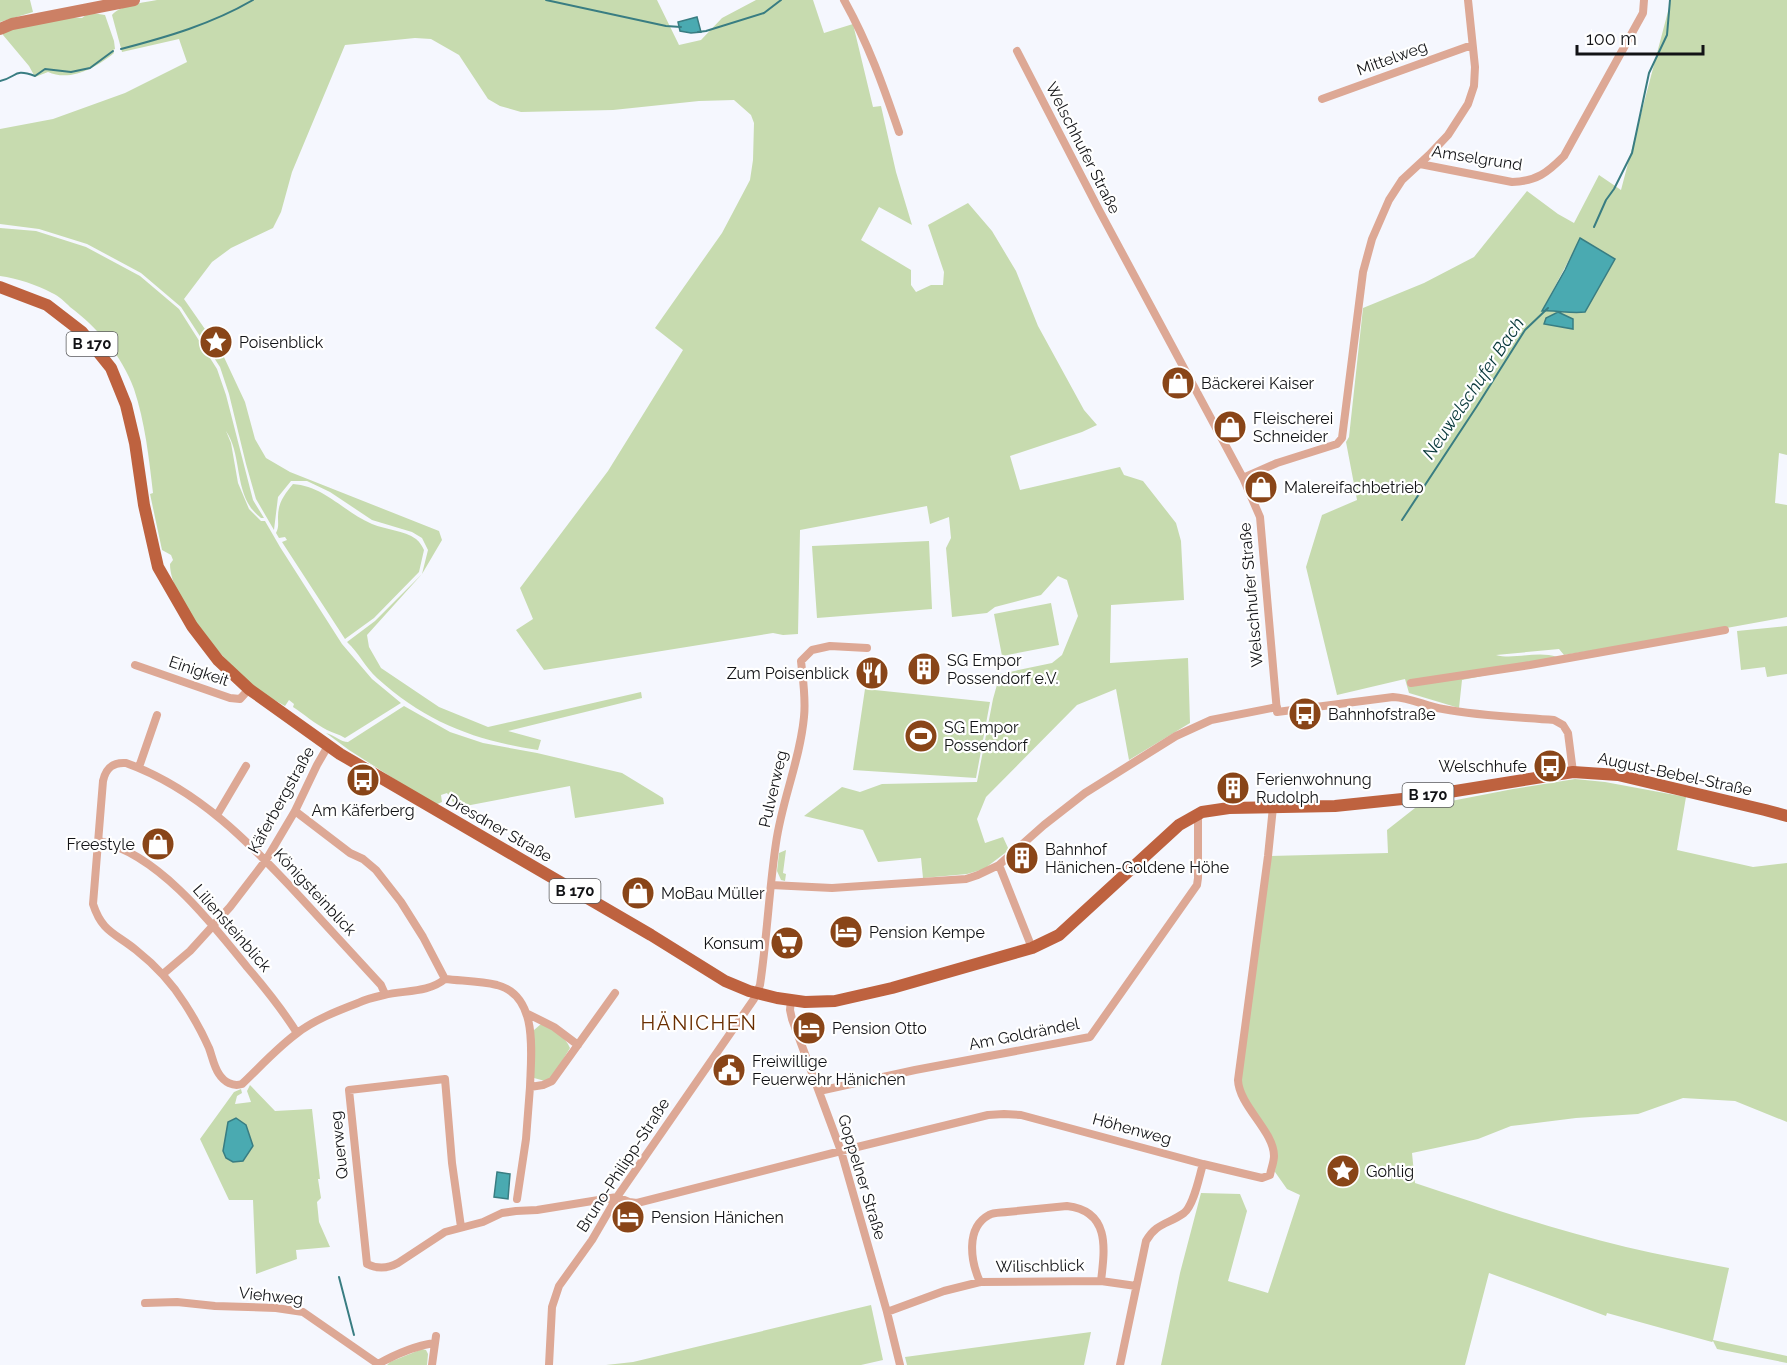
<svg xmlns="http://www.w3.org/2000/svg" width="1787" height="1365" viewBox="0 0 1787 1365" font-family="Raleway,sans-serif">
  <rect width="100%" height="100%" fill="#f5f7fe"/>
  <path fill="#c7dbaf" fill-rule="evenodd" d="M0,0H30L33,12L0,22Z
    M157,0H657L679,45L701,40L722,18L756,0H813L824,33L853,24L873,107L881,106L896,172L912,225L879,207L861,240L911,270V285L916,292L931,285H943L944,272L928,225L968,203L992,231L1016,271L1038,326L1084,410L1097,425L1082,432L1010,456L1020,490L1120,467L1124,475L1143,481L1176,523L1181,541L1184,600L1111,605L1110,663L1188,658L1190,723L1129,760L1116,689L1077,705L986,797L977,819L985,843L1003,837L1009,850L984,869L967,874L923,878L921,858L878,862L863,830L804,816L842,787L860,792L882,784L977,782L993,699L1000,674L1052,663L1062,655L1078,616L1067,580L1058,576L1041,595L995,607L987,613L952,617L946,548L951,538L949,517L930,524L927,506L800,530L798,634L783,635L773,633L544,670L516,630L533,619L520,588L608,471L683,350L655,328L722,233L750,180L753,160L754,123L751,115L734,100L699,101L613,110L521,112L500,106L488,99L459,55L431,39L415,38L345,45L292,172L281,212L273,228L231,248L212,262L184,299L223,355L245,402L255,439L266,458L290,472L439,531L442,540L422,574L367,635L369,647L381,668L439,707L488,727L641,692L642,698L508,731L541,740L538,750C473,740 426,722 377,678C365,667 359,653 347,642L375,621L422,574L428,550L422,538L412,532L372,520L330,492L307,481H291L278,497L274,530L256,499L246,464L229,394L220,367L181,307L141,273L87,244L39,229L0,224V129L53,119L125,93L187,62L179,39L122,52L112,15C122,4 143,3 157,0Z
    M1671,0H1787V455L1779,453L1775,503L1787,505V617L1699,633L1564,655L1559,649L1496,655C1514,660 1538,650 1557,657V661L1462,680L1459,708L1409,693L1405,679L1337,695L1306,567L1322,515L1357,500L1346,442L1349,437L1363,308L1424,283L1474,257L1527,191L1558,214L1574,223L1599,175L1621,190ZM1580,239L1615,259L1585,312C1571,314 1557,310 1542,311Z
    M92,13L105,15L114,41L115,49L113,50L114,53C96,68 70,82 48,72L35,77L29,66L3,35V33L12,29L69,17L82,18L86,15Z
    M0,228L36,231L86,247L140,276L179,309L217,369L226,395L253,500L264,518H261C258,515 254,512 251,508C235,485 241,453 226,431L231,443L238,483L249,509L261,521H265L280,547L342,644L372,679L401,703L345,738C339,734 333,733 327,730C315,724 304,714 293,707L294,704L289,700L285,706C277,701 268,697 261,691C230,669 170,602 170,564L173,560L171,555L162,550L150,494L153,493C149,458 145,422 134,389C122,356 98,328 70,307C65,302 59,296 52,293C37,285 17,278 0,276Z
    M293,484C324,486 344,512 372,524C386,530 404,530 416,539C420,542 422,546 424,550L419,572L374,618L345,639L282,542L287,540L285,537L279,538L276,533C279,527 278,524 278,517C278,503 284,495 293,484Z
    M929,541L932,609L817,618L812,546Z
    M1051,603L1059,645L1002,656L994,614Z
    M1787,626V674L1767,677L1765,667L1741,670L1737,631Z
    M865,689L990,702L976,778L853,770Z
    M404,706L450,732L483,743L537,753L622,773L663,798L664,804L575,818L570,786L455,808L453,802L447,793L441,795L442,802L435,805L349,750L326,733C334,735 341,742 348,742Z
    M1575,779L1605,782L1686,797L1677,850L1753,867L1787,863V1122L1735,1101L1683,1098L1638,1114L1576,1118L1511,1126L1478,1139L1412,1153L1415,1183C1485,1206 1554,1230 1626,1247C1660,1255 1694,1261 1729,1268L1713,1340L1787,1356V1363L1717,1349L1713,1341L1712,1342L1607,1313L1606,1316L1489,1273L1465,1365H1161L1180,1273L1201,1193L1240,1194L1247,1211L1228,1281L1268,1293L1300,1195L1287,1189L1275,1172L1276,1156L1242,1090L1240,1081L1269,856L1388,853L1387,830L1415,808L1513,789Z
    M786,850L783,873L786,874L785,881L781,880L777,871L779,853Z
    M541,1024C552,1028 566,1037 570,1048L553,1076L545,1081L534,1078V1030Z
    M250,1085L275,1111L312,1109L320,1179H318L321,1198L317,1202L319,1222L330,1247L296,1250L297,1259L256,1274L253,1200H229L200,1139L234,1092L241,1089L242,1093L237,1096L235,1104L251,1102L247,1091Z
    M871,1305L883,1360L861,1365H606L633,1362Z
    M1091,1332L1084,1365H907L905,1357Z
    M422,1349L426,1350L428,1354L427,1365H387L390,1362Z"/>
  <path fill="#4aaab1" stroke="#397d82" stroke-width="1.5" d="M697,17L701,32L691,33L680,31L678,22Z
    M1580,238L1615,259L1585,312C1570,314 1557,310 1542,311L1565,270Z
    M1558,312L1573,319V329L1544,324L1546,318Z
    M236,1118L246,1125L253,1146L243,1161L233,1162L226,1158L223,1151L228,1122Z
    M497,1172L510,1174L508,1199L494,1197Z"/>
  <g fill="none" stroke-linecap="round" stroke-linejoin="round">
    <path stroke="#397d82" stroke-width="2" d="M546,0L666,26L681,27
      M698,32L706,31L764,13L781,0
      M121,49C167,37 212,24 253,0
      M0,81C18,77 13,68 35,76L45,69L71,72L90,68L113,51
      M1594,227L1606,200L1614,189L1632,153L1649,73L1667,35L1670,0
      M1402,520L1477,406L1525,330L1548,308
      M339,1277L354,1335"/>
    <path stroke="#dda895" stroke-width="8" d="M844,0C868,43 883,85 899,132
      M1017,51L1099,210L1243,478L1260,517L1277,712L1393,697C1412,698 1425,706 1443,709C1479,716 1517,717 1554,720L1563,725L1568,733L1573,772
      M1322,99L1472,45
      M1420,164L1512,182C1537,181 1547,173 1564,156L1643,13L1644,0
      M1243,478L1277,463L1337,444L1342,438L1363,272L1372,239L1389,200L1402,180L1429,155L1448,135L1468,104L1474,86L1475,67L1468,0
      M135,665L230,698L240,699L249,689
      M1411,683L1530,665L1725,630
      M139,767L157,715
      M295,811L350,853L363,859L376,870L401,902L423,937L445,979
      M217,815L246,766
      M99,841C158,854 211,922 247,967C265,988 282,1009 297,1033
      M999,865L1032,948
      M771,885L832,888L966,879L978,875L999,865L1044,825L1085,793L1176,736L1211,720L1277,707
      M163,974L190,951L230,907L266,860L295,811L317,765L328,746
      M445,979C462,981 480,981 497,985C539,996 531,1053 530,1087
      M385,994L381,985C354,956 328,927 301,898C250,843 198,789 126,763C113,762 106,768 103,781L93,904C102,932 115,933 136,950C155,965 172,983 185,1004C194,1018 202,1032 209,1048C212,1056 214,1067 219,1074C224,1082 233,1087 242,1084C260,1067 276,1049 296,1034C314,1020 337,1011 358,1003C366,999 375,997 384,995C405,990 428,993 445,979
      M791,1000L790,1010L792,1019L841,1151L887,1312L900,1365
      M528,1014L554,1027L578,1045
      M819,1091L915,1070L1090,1037L1197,885L1198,878V814
      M517,1199L526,1139L530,1087L543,1085L552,1081L615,993
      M461,1227L452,1163L445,1079L349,1090L367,1264C377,1269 387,1269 398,1263L445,1232L483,1222L502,1213L516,1211L537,1210L617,1197L629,1202L637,1203L841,1151L988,1115L1004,1114L1021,1115L1203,1164L1262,1178L1270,1175C1271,1169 1274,1162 1274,1156C1274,1131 1239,1106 1238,1080L1268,856L1273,807
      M980,1282C971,1262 965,1228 989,1215C994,1212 1002,1213 1007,1212C1027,1210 1047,1208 1067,1206C1110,1211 1105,1248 1101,1281
      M145,1303L177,1302L215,1306L276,1308L303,1312L378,1364
      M887,1312L944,1291L980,1282L1101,1281L1136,1286
      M378,1364C396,1354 414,1346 434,1343
      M432,1365L436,1336
      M549,1365L552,1307L559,1286L592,1240L617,1197L754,999L760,985C767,938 769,890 776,843C782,800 800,760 804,717C806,698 803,680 801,661L812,650L830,646L867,648
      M1120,1365L1146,1241C1156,1223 1169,1224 1184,1213C1194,1205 1199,1177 1203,1164"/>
    <path stroke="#cc8065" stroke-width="12" d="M0,29L12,24L134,0"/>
    <path stroke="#be623f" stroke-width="12" d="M0,287L47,305L82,332L111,368L126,405L135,443L144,505L158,567L192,626L218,660L249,689L340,754L651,935L725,981L749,991L777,998L805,1002L835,1001L892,988L1032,948L1059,935L1179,825L1202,812L1229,808L1335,806L1412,798L1573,772L1618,775L1765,810L1787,816"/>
  </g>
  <defs>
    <g id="sight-disc" transform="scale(1.725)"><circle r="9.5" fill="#894518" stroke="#fff"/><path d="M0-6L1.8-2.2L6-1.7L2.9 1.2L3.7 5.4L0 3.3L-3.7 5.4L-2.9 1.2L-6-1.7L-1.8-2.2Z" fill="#fff"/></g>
    <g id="shop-disc" transform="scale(1.725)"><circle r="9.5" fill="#894518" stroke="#fff"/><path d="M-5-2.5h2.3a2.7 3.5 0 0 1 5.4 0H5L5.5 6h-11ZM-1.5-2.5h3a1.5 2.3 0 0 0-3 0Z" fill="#fff"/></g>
    <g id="building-disc" transform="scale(1.725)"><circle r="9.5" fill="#894518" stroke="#fff"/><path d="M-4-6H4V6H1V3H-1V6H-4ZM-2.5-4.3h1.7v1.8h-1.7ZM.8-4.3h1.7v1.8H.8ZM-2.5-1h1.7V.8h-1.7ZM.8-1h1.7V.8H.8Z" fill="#fff"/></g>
    <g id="restaurant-disc" transform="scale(1.725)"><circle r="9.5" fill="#894518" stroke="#fff"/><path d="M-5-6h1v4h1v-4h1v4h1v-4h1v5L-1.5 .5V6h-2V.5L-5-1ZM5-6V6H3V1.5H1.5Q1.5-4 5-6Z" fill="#fff"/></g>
    <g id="bus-disc" transform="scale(1.725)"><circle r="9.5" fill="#894518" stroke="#fff"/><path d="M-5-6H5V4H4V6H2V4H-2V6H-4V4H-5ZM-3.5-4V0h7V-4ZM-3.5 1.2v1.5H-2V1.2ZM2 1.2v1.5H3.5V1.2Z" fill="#fff"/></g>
    <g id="stadium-disc" transform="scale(1.725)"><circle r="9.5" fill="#894518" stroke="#fff"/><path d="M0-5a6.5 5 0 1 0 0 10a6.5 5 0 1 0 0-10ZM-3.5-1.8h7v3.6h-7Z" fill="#fff"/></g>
    <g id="hotel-disc" transform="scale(1.725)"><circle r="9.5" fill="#894518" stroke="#fff"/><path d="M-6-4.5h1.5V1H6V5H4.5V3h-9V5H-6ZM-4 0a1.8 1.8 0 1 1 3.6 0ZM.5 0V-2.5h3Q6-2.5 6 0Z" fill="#fff"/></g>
    <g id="supermarket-disc" transform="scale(1.725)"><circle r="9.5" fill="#894518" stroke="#fff"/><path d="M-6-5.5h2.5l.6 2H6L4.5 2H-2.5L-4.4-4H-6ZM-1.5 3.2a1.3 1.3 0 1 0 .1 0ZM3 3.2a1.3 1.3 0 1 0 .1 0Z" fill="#fff"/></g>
    <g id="civic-disc" transform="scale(1.725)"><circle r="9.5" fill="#894518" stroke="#fff"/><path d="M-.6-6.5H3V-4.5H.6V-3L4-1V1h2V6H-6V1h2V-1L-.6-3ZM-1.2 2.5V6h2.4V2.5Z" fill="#fff"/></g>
  </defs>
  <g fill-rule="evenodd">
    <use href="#sight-disc" x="216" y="342"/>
    <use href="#shop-disc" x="1178" y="383"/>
    <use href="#shop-disc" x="1230" y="427"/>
    <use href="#shop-disc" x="1261" y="487"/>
    <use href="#building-disc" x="924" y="669"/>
    <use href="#restaurant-disc" x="872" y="673"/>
    <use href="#bus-disc" x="1305" y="714"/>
    <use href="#stadium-disc" x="921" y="736"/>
    <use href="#bus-disc" x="1550" y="766"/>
    <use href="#bus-disc" x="363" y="780"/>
    <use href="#building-disc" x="1233" y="788"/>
    <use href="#shop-disc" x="158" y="844"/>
    <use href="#building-disc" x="1022" y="858"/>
    <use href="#shop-disc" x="638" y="893"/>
    <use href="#hotel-disc" x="846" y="932"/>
    <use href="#supermarket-disc" x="787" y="943"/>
    <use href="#hotel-disc" x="809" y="1028"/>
    <use href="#civic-disc" x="729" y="1070"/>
    <use href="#sight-disc" x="1343" y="1171"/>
    <use href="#hotel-disc" x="628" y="1217"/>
  </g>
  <g text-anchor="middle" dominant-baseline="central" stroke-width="4.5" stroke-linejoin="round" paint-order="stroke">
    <g fill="#fff" stroke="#595a5c" stroke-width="1.5">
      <rect x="66.5" y="332" width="51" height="24" rx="4.5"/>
      <rect x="1402.5" y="783" width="51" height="24" rx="4.5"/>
      <rect x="549.5" y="879" width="51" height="24" rx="4.5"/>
    </g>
    <g font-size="15" font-weight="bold" fill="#121316">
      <text x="92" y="344">B 170</text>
      <text x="1428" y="795">B 170</text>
      <text x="575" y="891">B 170</text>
    </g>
    <g font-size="16" fill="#121316" stroke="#fff">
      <text transform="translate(1392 58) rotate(-20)">Mittelweg</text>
      <text transform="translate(1083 148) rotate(63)">Welschhufer Straße</text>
      <text transform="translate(1477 158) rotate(9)">Amselgrund</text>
      <text transform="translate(1251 595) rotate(-95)">Welschhufer Straße</text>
      <text transform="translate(199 671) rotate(19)">Einigkeit</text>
      <text transform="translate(1675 774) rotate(12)">August-Bebel-Straße</text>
      <text transform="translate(773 789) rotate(-77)">Pulverweg</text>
      <text transform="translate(281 800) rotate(-61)">Käferbergstraße</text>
      <text transform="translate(499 828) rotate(30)">Dresdner Straße</text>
      <text transform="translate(315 892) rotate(47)">Königsteinblick</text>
      <text transform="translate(232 928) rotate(49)">Liliensteinblick</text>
      <text transform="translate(1024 1034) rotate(-11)">Am Goldrändel</text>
      <text transform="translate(1132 1129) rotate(15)">Höhenweg</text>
      <text transform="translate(339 1145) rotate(-96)">Querweg</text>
      <text transform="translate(623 1165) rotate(-57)">Bruno-Philipp-Straße</text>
      <text transform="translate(862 1177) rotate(73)">Goppelner Straße</text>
      <text transform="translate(1040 1266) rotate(-1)">Wilischblick</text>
      <text transform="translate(271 1296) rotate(6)">Viehweg</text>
    </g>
    <g font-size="16" fill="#121316" stroke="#fff" text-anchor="start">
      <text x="239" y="342">Poisenblick</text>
      <text x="1201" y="383">Bäckerei Kaiser</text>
      <text x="1253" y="418">Fleischerei<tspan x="1253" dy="18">Schneider</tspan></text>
      <text x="1284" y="487">Malereifachbetrieb</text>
      <text x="947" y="660">SG Empor<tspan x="947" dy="18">Possendorf e.V.</tspan></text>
      <text x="849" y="673" text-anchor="end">Zum Poisenblick</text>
      <text x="1328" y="714">Bahnhofstraße</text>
      <text x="944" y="727">SG Empor<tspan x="944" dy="18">Possendorf</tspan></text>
      <text x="1527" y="766" text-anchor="end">Welschhufe</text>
      <text x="1256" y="779">Ferienwohnung<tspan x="1256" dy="18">Rudolph</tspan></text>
      <text x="363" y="810" text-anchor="middle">Am Käferberg</text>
      <text x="135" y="844" text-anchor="end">Freestyle</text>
      <text x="1045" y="849">Bahnhof<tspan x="1045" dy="18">Hänichen-Goldene Höhe</tspan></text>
      <text x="661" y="893">MoBau Müller</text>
      <text x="869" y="932">Pension Kempe</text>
      <text x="764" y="943" text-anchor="end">Konsum</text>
      <text x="832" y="1028">Pension Otto</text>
      <text x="752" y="1061">Freiwillige<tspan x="752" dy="18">Feuerwehr Hänichen</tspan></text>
      <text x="1366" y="1171">Gohlig</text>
      <text x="651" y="1217">Pension Hänichen</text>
    </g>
    <g font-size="18" font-style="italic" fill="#063639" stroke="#fff">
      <text transform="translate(1473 388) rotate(-56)">Neuwelschufer Bach</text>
    </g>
    <g font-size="20" letter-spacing="1.5" fill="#6a2e00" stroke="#fff">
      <text x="699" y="1023">HÄNICHEN</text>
    </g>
  </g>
  <path d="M1577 45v9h126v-9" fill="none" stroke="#121316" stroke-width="3"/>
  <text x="1586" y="45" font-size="18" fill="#121316" stroke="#ffffff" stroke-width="4.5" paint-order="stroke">100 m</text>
</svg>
